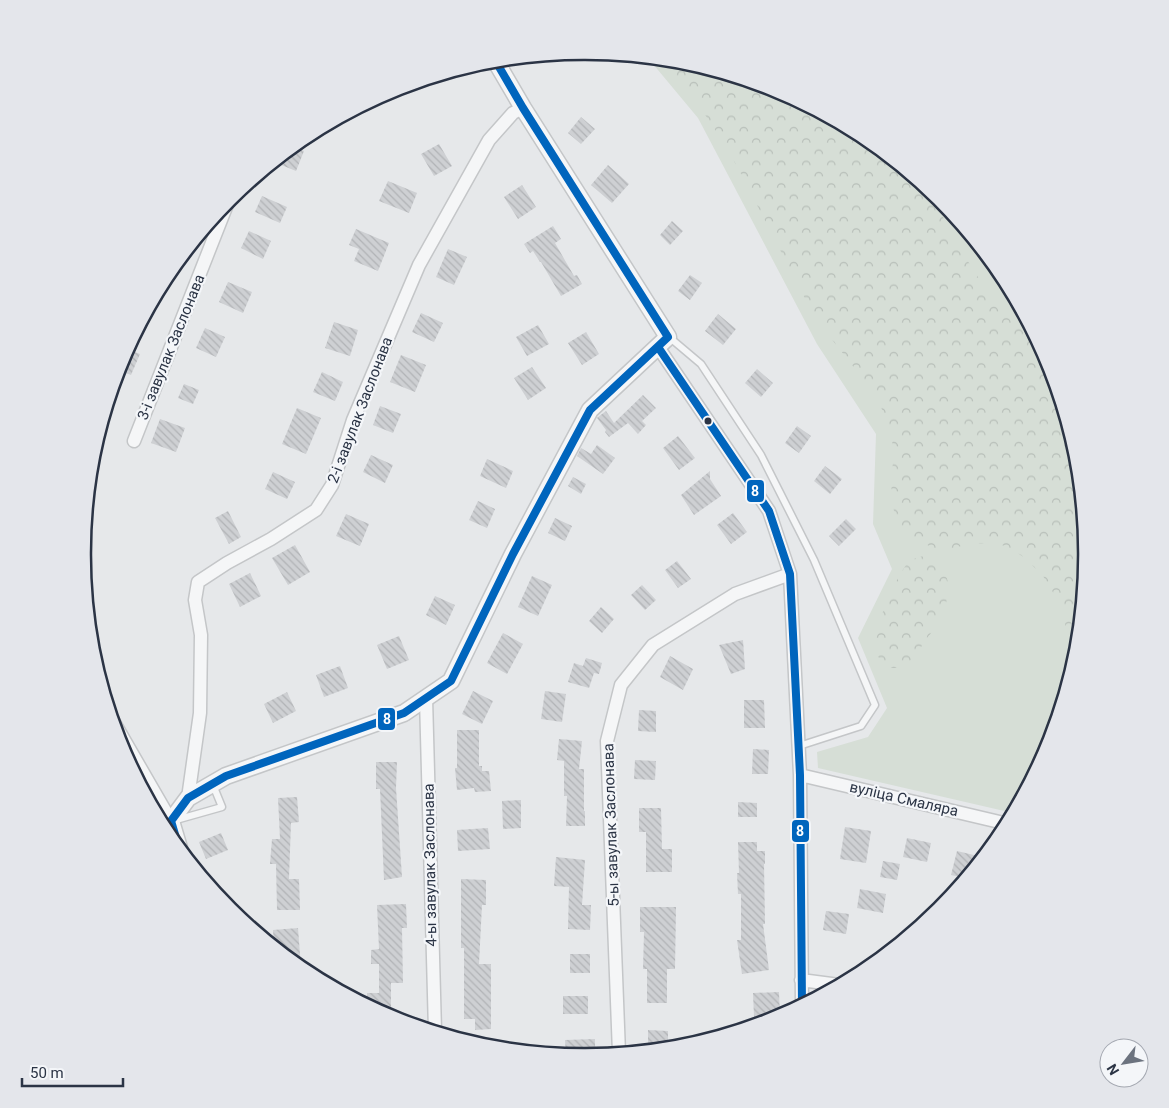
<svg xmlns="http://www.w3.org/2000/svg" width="1169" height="1108" viewBox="0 0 1169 1108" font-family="Roboto,sans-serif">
  <defs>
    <pattern id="forest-crowns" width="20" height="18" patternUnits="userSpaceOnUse" patternTransform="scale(1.25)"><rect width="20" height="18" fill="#d6ded6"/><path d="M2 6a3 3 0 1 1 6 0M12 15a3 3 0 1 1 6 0" fill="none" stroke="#b8bfb9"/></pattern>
    <pattern id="building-back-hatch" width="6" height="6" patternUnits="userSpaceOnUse" patternTransform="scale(1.25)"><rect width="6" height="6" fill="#ced0d3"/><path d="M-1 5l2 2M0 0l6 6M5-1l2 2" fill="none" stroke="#b1b3b6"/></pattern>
  </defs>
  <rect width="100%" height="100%" fill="#e6e8ea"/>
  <path fill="#d6ded6" d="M648,58L683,61L777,90L864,136L940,199L996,266L1003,275L1049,362L1078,456L1087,554L1078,652L1049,747L1013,813L818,768L817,752L868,737L887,708L858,638L892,569L873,524L876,434L817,344L698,118Z"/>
  <path fill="url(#forest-crowns)" d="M662,59L683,61L777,90L864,136L930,191L946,223L962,252L983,285L1003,311L1042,348L1049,362L1078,456L1087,554L1078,646L1068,632L1054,594L1043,576L1025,558L1006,546L989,543L969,544L950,549L934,548L918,541L904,530L895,516L891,496L893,459L892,435L881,407L863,379L815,318L738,168L716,131L693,97Z
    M924,556C954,565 952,595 940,619C937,626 932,632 927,638C920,648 914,661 902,666C892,671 882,666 878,656C875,650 874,643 875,637C877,623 898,573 907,564C912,559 917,557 924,556Z"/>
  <path fill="url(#building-back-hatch)" d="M581,117L595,129L581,144L568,133Z
    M439,144L452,166L434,176L421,154Z
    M293,146L304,151L296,171L274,162Z
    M608,165L629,184L612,203L591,185Z
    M388,181L417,193L409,213L379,201Z
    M522,185L536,207L518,219L504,197Z
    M262,196L287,207L280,223L255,212Z
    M672,221L683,231L670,245L660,235Z
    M553,226L561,239L555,243L574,276L577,275L582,284L561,296L541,262H540L533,251L530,253L524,244Z
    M356,229L389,243L378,271L354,261L359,249L349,245Z
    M249,231L271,241L263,259L241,248Z
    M448,249L467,257L454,285L436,277Z
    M690,275L702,283L690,300L678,291Z
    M228,282L252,292L243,313L219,302Z
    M421,313L443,323L434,342L412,332Z
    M718,314L736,329L723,345L705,331Z
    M334,322L358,330L350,356L325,348Z
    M538,325L549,344L527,356L516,337Z
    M205,328L225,337L216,357L196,348Z
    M586,332L599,354L582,365L568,343Z
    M127,349L140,354L131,375L118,370L120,361Z
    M401,355L426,365L415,392L390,382Z
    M532,367L546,388L528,400L514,378Z
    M757,369L773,383L761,397L745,383Z
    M322,372L343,382L335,401L313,392Z
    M184,384L199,390L193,404L178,398Z
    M643,395L656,408L642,421L646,425L638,434L628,423L609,437L605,432L606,430L597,418L598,417L606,411L614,423Z
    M380,406L401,414L393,433L373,425Z
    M297,408L321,418L306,454L282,444Z
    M160,419L185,428L176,452L151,443Z
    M797,426L811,436L799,453L785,443Z
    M678,436L695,458L679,470L663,448Z
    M597,445L615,458L603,474L577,456L581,448L591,454Z
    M371,455L393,465L385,483L363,472Z
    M487,459L513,471L506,488L480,476Z
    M825,466L842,479L830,494L814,481Z
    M710,471V479L721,496L694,515L681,495Z
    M273,472L295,482L287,499L265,489Z
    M573,477L586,484L581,494L568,486Z
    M478,501L495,509L487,528L469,520Z
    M228,511L241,537L229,544L215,518Z
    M733,513L747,532L731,544L717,525Z
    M346,514L369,524L360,546L336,536Z
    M555,518L572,526L565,541L548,533Z
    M846,519L856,529L839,546L829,536Z
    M295,545L310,572L288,585L272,558Z
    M677,561L691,579L678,588L665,570Z
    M250,573L261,596L240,607L229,584Z
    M532,576L552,585L538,616L518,607Z
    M642,585L656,600L645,610L631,595Z
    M435,596L455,605L446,625L426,615Z
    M601,607L614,619L602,633L589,621Z
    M503,633L523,644L507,674L487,663Z
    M399,636L409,660L387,669L377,645Z
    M743,640L745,669L731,674L719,645Z
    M670,656L693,669L683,690L660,677Z
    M586,658L602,663L599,674L594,673L589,688L568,682L574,663L583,666Z
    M340,666L348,688L324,697L316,675Z
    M473,691L493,701L482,724L462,714Z
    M545,691L566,694L562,722L541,719Z
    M287,692L296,711L273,723L264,704Z
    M744,700H764L765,728H744Z
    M639,710L656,711V732L638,731Z
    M457,730H479V766H482V771H489L491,791L475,792L474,788L457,790L455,768H457Z
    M559,739L582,741L579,769H584V811H585V826H566L567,796H564V761L557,760Z
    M753,749L769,750L768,774H752Z
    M635,760L656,761L655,780L634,779Z
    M376,762H397L396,788L402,877L384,880L380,789H376Z
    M297,797L299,822L291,823L289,879H299L300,910H277L276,864H270L272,839H280L278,798Z
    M521,800V828L503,829L502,801Z
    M738,802L757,803V817H738Z
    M639,808H661L662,849H672V872H646V832H639Z
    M845,827L871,831L866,863L840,859Z
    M488,828L490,849L458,851L457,830Z
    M221,833L228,850L206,859L199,842Z
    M907,838L931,843L927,862L903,857Z
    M738,842H757V851H765V864H764L765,924H763L769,970L742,974L737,940H741V894H738L737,873H739Z
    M957,851L978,856L976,866L965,878L951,875Z
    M556,857L585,860L582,905H591L590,930L568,929L569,887L554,886Z
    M883,861L900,864L897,880L880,877Z
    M461,879L486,880V905H482L479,964H491V1029L475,1030V1019H464V948H461Z
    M860,889L886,894L883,913L857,908Z
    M406,904L407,928H402L403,983H391V1018L367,1005V993H379V964H371V950L379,949L377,905Z
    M640,907H676L675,969H667V1003H647V969H643L644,932H640Z
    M826,911L849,914L846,934L823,930Z
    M298,928L301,968L274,946L273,930Z
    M570,954H590V973H570Z
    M779,992L780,1016L754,1017L753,993Z
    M563,996H588V1014H563Z
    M648,1030L668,1031V1048L648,1047Z
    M595,1039V1056L584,1057L566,1055L565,1040Z"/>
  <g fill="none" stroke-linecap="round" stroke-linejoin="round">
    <g stroke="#c4c6c8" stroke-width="9">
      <path id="service" d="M669,337L701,364L761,455L814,560L875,705L861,726L799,746
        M176,820L222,807L213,785"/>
    </g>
    <g stroke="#c4c6c8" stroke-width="15">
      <path id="minor" d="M658,347L769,511L790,574L800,775L802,1005
        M134,441L230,197
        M426,698L435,1031
        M112,719L171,821L162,825
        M800,775L1008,824
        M188,798L200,713L201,635L195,600L198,582L227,563L271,539L316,510L332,485L353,420L419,265L489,140L513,113L523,108
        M801,980L839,985
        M619,1053L607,741L621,685L653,645L735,594L790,574"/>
    </g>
    <g stroke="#c4c6c8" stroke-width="19">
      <path id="tertiary" d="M179,848L171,821L188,798L226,776L404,713L451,681L513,554L590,410L668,337L523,108L495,60"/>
    </g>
    <use href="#service" stroke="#f5f6f7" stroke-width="6"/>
    <use href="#minor" stroke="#f5f6f7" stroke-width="12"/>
    <use href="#tertiary" stroke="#f5f6f7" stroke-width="16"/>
    <g stroke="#f4f6f9" stroke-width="11">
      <path id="bus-1" d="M658,347L769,511L790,574L800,775L802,1005
        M179,848L171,821L188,798L226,776L404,713L451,681L513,554L590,410L668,337L523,108L495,60"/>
    </g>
    <use href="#bus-1" stroke="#0065bd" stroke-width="8"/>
  </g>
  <circle fill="#2b3445" stroke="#f4f6f9" stroke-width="2" cx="708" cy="421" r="4.5"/>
  <g text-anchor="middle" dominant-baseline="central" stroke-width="4.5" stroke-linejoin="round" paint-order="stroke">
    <g font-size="15" fill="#2b3445" stroke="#f4f6f9">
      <text transform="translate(171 347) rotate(-68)">3-і завулак Заслонава</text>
      <text transform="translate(360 410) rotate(-69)">2-і завулак Заслонава</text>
      <text transform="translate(904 799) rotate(13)">вуліца Смаляра</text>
      <text transform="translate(611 825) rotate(-92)">5-ы завулак Заслонава</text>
      <text transform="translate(430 865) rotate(-91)">4-ы завулак Заслонава</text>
    </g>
  </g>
  <path d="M0 0H1169V1108H0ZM584 60H585A493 493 0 0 1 1078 553V555A493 493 0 0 1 585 1048H584A493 493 0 0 1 91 555V553A493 493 0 0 1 584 60Z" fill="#e4e6eb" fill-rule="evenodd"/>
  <path fill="none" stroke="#2b3445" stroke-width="2.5" d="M584 60H585A493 493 0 0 1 1078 553V555A493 493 0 0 1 585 1048H584A493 493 0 0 1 91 555V553A493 493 0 0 1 584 60Z"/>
  <g stroke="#f4f6f9" stroke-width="2">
    <rect x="746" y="479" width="19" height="24" rx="5" fill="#0065bd"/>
    <rect x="377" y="707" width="19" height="24" rx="5" fill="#0065bd"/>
    <rect x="791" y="819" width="19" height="24" rx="5" fill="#0065bd"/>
  </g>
  <g font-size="14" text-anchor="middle" font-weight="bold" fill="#fff">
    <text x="755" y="496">8</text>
    <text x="387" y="724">8</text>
    <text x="800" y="836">8</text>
  </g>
  <g transform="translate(1124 1063) rotate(239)"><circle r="24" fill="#f4f6f9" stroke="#a4a8b1"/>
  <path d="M0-4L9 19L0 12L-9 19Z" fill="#6c737f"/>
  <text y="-8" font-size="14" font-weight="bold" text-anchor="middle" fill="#2b3445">N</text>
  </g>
  <path d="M22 1078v8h101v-8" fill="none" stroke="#2b3445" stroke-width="2.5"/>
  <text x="30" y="1078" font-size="15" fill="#2b3445" stroke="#f4f6f9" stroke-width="4" paint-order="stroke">50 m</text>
</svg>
